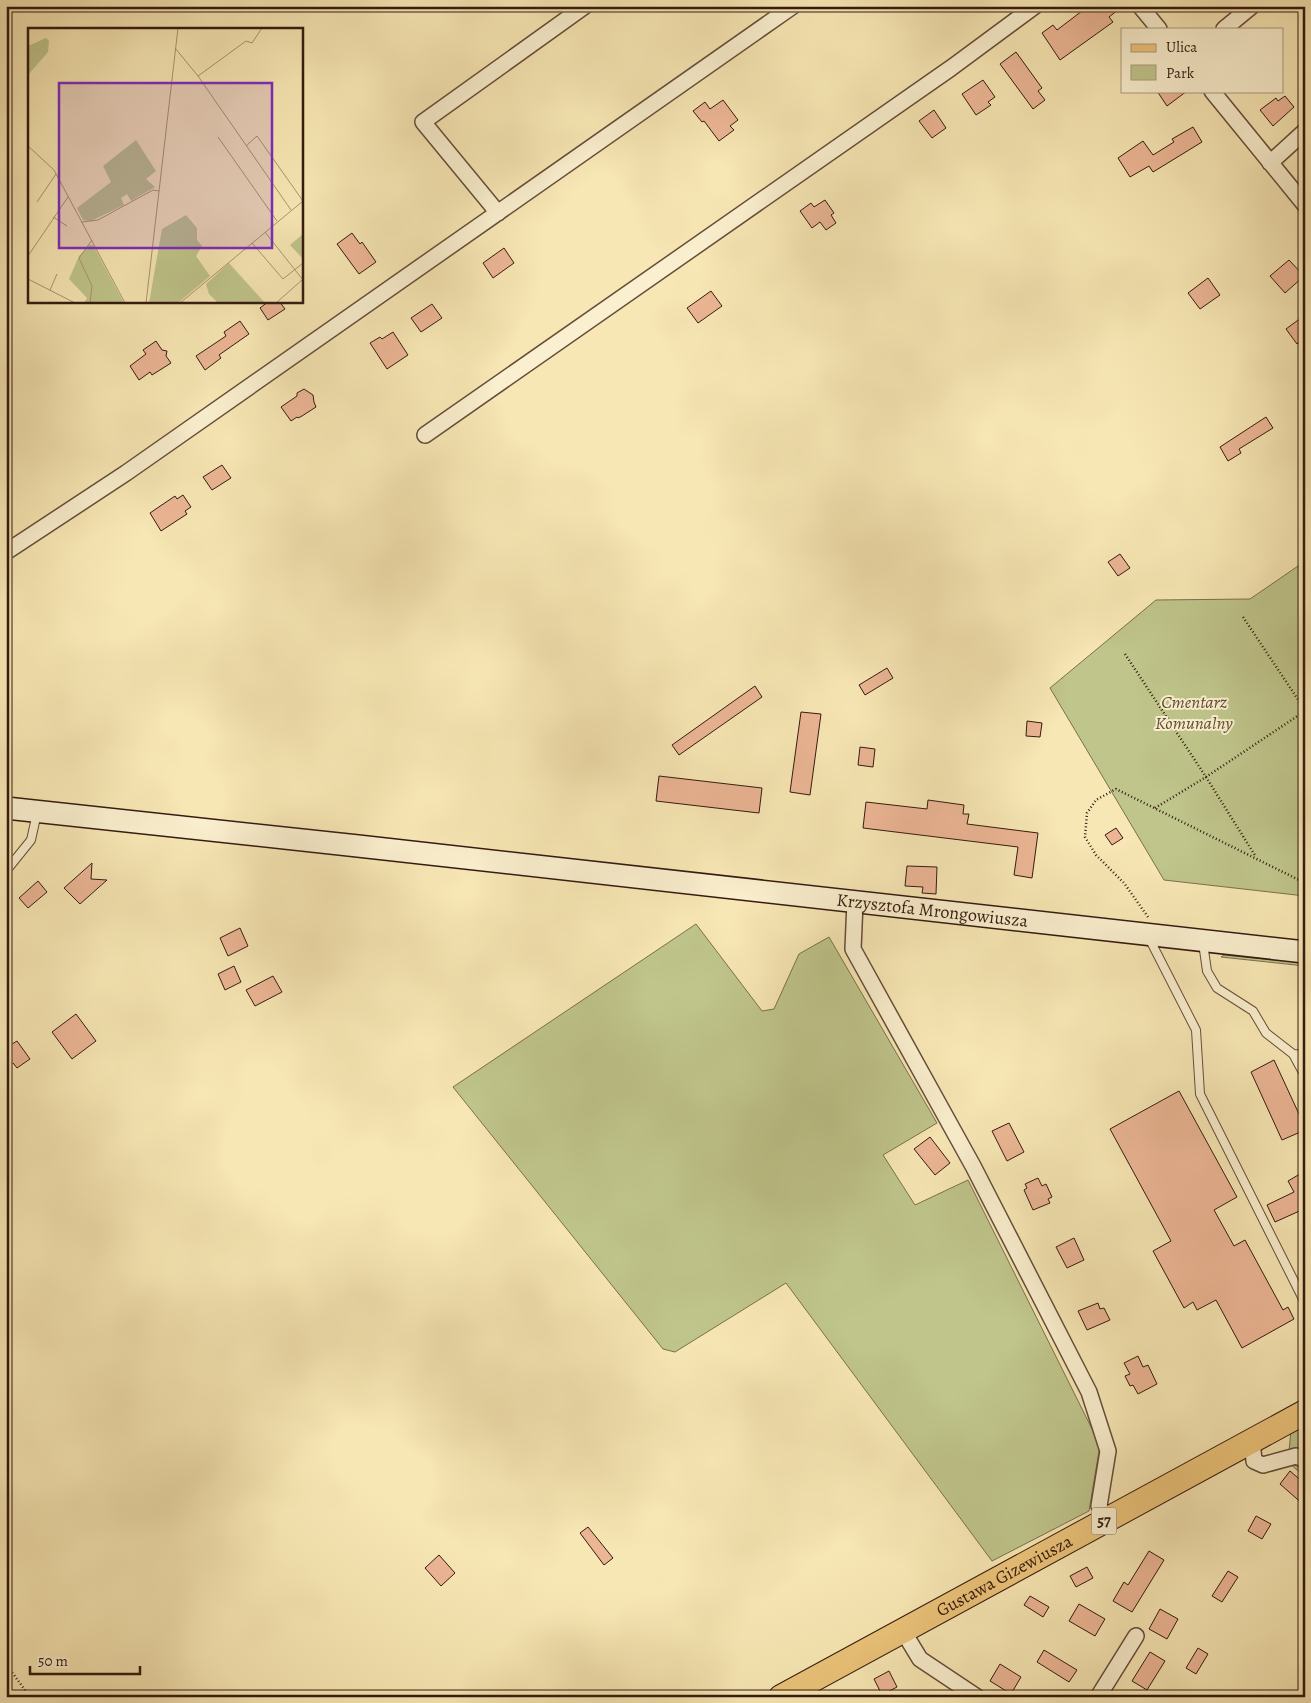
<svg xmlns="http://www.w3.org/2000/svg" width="1311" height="1703" viewBox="0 0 1311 1703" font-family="Alegreya,serif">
  <rect width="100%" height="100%" fill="#f7e7b4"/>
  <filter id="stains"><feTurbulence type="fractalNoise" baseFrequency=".004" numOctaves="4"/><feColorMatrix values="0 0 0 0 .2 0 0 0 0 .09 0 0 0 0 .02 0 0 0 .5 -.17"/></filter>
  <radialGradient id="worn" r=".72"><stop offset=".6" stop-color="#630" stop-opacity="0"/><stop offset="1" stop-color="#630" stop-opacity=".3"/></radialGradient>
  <path fill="#bfc58b" stroke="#7a704e" d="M1301,564L1305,568V896L1164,880L1050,688L1156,600L1250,599Z
    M696,924L762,1011L774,1009L799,954L829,937L937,1123L883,1155L915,1205L968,1180L1100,1445L1089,1511L992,1561L786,1283L675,1352L663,1349L453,1087Z
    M1224,955L1305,963V966L1221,957Z
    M1305,1422V1477L1288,1462L1291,1430Z"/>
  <path fill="#ecb695" stroke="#341a10" d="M1078,6H1123L1109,17L1113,22L1060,60L1042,33L1053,25L1057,30L1082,11Z
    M1016,52L1042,88L1038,91L1045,100L1033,109L1000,64Z
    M983,80L995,97L988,102L991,105L976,115L962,94Z
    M1157,91H1187L1167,106Z
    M1285,96L1294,107L1273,126L1260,110L1276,98L1278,101Z
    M723,100L738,120L730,126L734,130L719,141L704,121L702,122L693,111L705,102L710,109Z
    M934,110L946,128L932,138L919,121Z
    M1193,127L1202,142L1153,172L1149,166L1130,177L1118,158L1143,141L1153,155L1174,142L1172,139Z
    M825,200L834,213L831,215L836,223L826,230L820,222L812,228L800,211L811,203L814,207Z
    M352,233L360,244L362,242L376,262L359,274L337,244Z
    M504,248L514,263L493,278L483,263Z
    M1289,260L1304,276L1285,293L1270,276Z
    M1208,278L1220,295L1200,309L1188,293Z
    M711,291L722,306L698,323L687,308Z
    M269,301H279L285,309L268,320L260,308Z
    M432,304L442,318L421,332L411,318Z
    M1305,315V339L1297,344L1286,329Z
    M240,321L249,334L219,355L221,358L205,370L196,356L226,336L224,332Z
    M393,332L408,355L387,369L370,343L380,337L382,339Z
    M156,341L162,350L167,351L166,356L171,363L152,375L150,372L139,380L130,366L146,354L143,350Z
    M304,389L313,395L314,402L316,407L302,416L298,418L297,417L291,421L281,407L297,396V393Z
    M1266,417L1273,428L1239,449L1241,453L1228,461L1220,447Z
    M222,465L231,478L212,490L203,477Z
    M183,495L191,507L185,511L187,514L161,531L150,513L175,496L177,499Z
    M1120,554L1130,568L1118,576L1108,562Z
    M887,668L893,678L865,695L859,685Z
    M755,686L762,697L679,755L672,745Z
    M801,712L821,714L810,795L790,792Z
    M1027,721L1042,723L1040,737L1026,736Z
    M860,747L875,749L873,767L858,765Z
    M659,776L762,788L759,813L656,801Z
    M928,800L964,805L963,814H969L967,824L1038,833L1032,878L1014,875L1018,847L863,828L866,802L927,809Z
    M1116,828L1123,838L1112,845L1105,835Z
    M92,863L91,879L107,880L80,904L64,888Z
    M907,866L937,867L936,894L922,893L923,887L905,886Z
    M38,881L47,892L28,908L19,898Z
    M240,928L248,946L228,956L220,938Z
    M234,966L241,982L225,990L218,974Z
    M273,976L282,992L255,1006L246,990Z
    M76,1014L96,1041L72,1059L52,1032Z
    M17,1041L30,1059L17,1068L13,1063L6,1068V1048Z
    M1274,1060L1305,1127V1130L1282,1140L1251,1072Z
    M1179,1091L1237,1197L1214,1210L1234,1246L1245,1240L1283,1310L1288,1307L1294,1319L1242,1348L1216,1300L1197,1310L1193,1302L1184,1308L1153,1251L1171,1241L1110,1129Z
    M1009,1123L1024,1152L1007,1161L992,1131Z
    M930,1137L950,1163L935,1175L914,1149Z
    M1305,1171V1210L1304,1209L1275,1222L1267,1205L1294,1192L1288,1181Z
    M1038,1178L1042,1186L1046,1184L1052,1197L1048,1199L1050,1203L1033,1210L1024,1190L1027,1188L1025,1184Z
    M1074,1238L1084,1260L1067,1268L1056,1247Z
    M1098,1303L1100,1309L1104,1308L1110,1320L1087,1330L1078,1311Z
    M1138,1356L1143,1367L1148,1365L1157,1384L1138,1394L1133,1385L1130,1386L1125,1376L1130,1374L1124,1363Z
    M1290,1471L1305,1484V1506L1280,1484Z
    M1256,1516L1271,1524L1262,1539L1248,1531Z
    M588,1527L613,1558L604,1565L580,1533Z
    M1149,1551L1164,1560L1132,1612L1113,1601L1124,1582L1128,1585Z
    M439,1555L455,1573L441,1586L425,1568Z
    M1087,1567L1093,1578L1076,1587L1070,1576Z
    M1228,1571L1238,1577L1222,1602L1212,1596Z
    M1030,1596L1049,1607L1043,1617L1024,1605Z
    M1079,1604L1105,1619L1095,1636L1069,1621Z
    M1160,1609L1178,1619L1167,1639L1149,1629Z
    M1198,1648L1208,1654L1196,1674L1186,1668Z
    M1044,1650L1077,1670L1069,1682L1037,1662Z
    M1150,1652L1165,1661L1147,1690L1132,1681Z
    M1000,1664L1021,1677L1011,1694L990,1681Z
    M889,1671L897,1687L882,1695L874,1679Z"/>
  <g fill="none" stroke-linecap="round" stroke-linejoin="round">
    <g stroke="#654d39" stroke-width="10">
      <path id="lane" d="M6,871L31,840L37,813
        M1149,938L1196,1030L1200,1094L1305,1303
        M1203,943L1207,971L1217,988L1253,1011L1266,1033L1293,1054L1305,1076
        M1293,1054L1305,1055"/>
    </g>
    <g stroke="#654d39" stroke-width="18">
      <path id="street" d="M1140,6L1159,29
        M1224,29L1252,6
        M1212,91L1305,205
        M1270,163L1305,131
        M498,213L423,122L585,6
        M425,435L951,68L1035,6
        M6,552L126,473L793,6
        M855,902L853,949L973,1166L1089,1392L1108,1451L1099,1506L1106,1520
        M1252,1440L1254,1461L1263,1465L1296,1456L1305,1460
        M903,1631L920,1659L977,1697
        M1098,1697L1136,1636"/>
    </g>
    <g stroke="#341a10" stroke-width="24">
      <g id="secondary">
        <path id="s1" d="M6,808L358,846L1305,952"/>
      </g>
    </g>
    <g stroke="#341a10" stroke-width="26">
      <g id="primary">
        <path id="s2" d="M781,1697L1305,1412"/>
      </g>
    </g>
    <path stroke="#341a10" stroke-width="2.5" stroke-dasharray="1 2.5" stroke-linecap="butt" d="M1243,617L1305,710
      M1125,654L1206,777L1305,711
      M1155,808L1206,777L1256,857
      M1148,917L1124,883L1096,855L1085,837L1087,813L1096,800L1116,789L1305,883
      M6,1664L30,1697"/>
    <use href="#lane" stroke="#faefce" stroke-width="8"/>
    <use href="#street" stroke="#faefce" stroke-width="15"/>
    <use href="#secondary" stroke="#faefce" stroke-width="21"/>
    <use href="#primary" stroke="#ecc47a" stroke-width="24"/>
  </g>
  <g text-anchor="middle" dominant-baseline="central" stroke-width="4" stroke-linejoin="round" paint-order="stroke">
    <rect fill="#faefce" stroke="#6f5a49" stroke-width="1" x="1091.5" y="1507.5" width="25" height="27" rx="4"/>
    <g font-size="16" font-weight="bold" fill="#341a10">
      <text x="1104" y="1521">57</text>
    </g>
    <g font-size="18" font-style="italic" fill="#5e4d35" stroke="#faefce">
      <text x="1194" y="702">Cmentarz<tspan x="1194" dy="21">Komunalny</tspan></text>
    </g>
    <g font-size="18" fill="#341a10" stroke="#faefce">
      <text stroke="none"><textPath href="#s1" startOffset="932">Krzysztofa Mrongowiusza</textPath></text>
      <text stroke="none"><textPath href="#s2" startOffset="254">Gustawa Gizewiusza</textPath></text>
    </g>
  </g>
  <g transform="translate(28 28)">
    <rect width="275" height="275" fill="#f7e7b4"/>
    <path d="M18,10L21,13L20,24L0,47V18ZM108,112L128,143L118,151L127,159L103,173L99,166L93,170L96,177L63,193L55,192L49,180L83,154L75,138ZM158,187L169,200V212L174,218L168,228L182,248L150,275H121L134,201ZM275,206V231L262,217ZM61,217H65L96,275H56L59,270L41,251L51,228ZM201,235L237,275H190L181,266L178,256Z" fill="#bfc58b"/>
    <path fill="none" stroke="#a99572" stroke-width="1" d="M147,20L170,48L218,13L224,15L234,0M170,48L263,182M190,109L249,193M0,118L26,142L97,275M218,118L229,108L275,173M9,174L28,146M25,189L39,198M54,194L70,192L125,162L131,163M237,204L275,252M224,215L255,251L275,235M0,228L40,169M0,251L47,275M22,262L29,246M62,275L64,258L51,230L64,212M118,275L150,0M152,275L275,173M248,275L274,252"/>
    <path fill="#7b2cbf" fill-opacity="0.15" stroke="#7b2cbf" stroke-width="2.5" d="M31,55H244V220H31Z"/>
    <rect width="275" height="275" fill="none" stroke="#341a10" stroke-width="2.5"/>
  </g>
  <rect width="1311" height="1703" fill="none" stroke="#f7e7b4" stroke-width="25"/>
  <rect x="8" y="8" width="1296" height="1688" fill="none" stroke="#341a10" stroke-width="2.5"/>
  <rect x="12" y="12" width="1286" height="1678" fill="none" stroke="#341a10"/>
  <rect x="1121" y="28" width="162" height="65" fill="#faefce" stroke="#ab9a82"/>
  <rect x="1131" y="44" width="25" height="8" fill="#ecc47a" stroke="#ab9a82"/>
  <text x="1166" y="52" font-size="15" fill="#341a10">Ulica</text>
  <rect x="1131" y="65" width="25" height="15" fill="#bfc58b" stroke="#ab9a82"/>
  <text x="1166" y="78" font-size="15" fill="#341a10">Park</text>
  <path d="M30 1666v8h110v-8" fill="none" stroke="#341a10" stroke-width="2.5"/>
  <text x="38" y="1666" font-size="15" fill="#341a10" stroke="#faefce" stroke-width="4" paint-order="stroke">50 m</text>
  <rect width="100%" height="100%" filter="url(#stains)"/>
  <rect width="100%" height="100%" fill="url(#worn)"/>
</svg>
